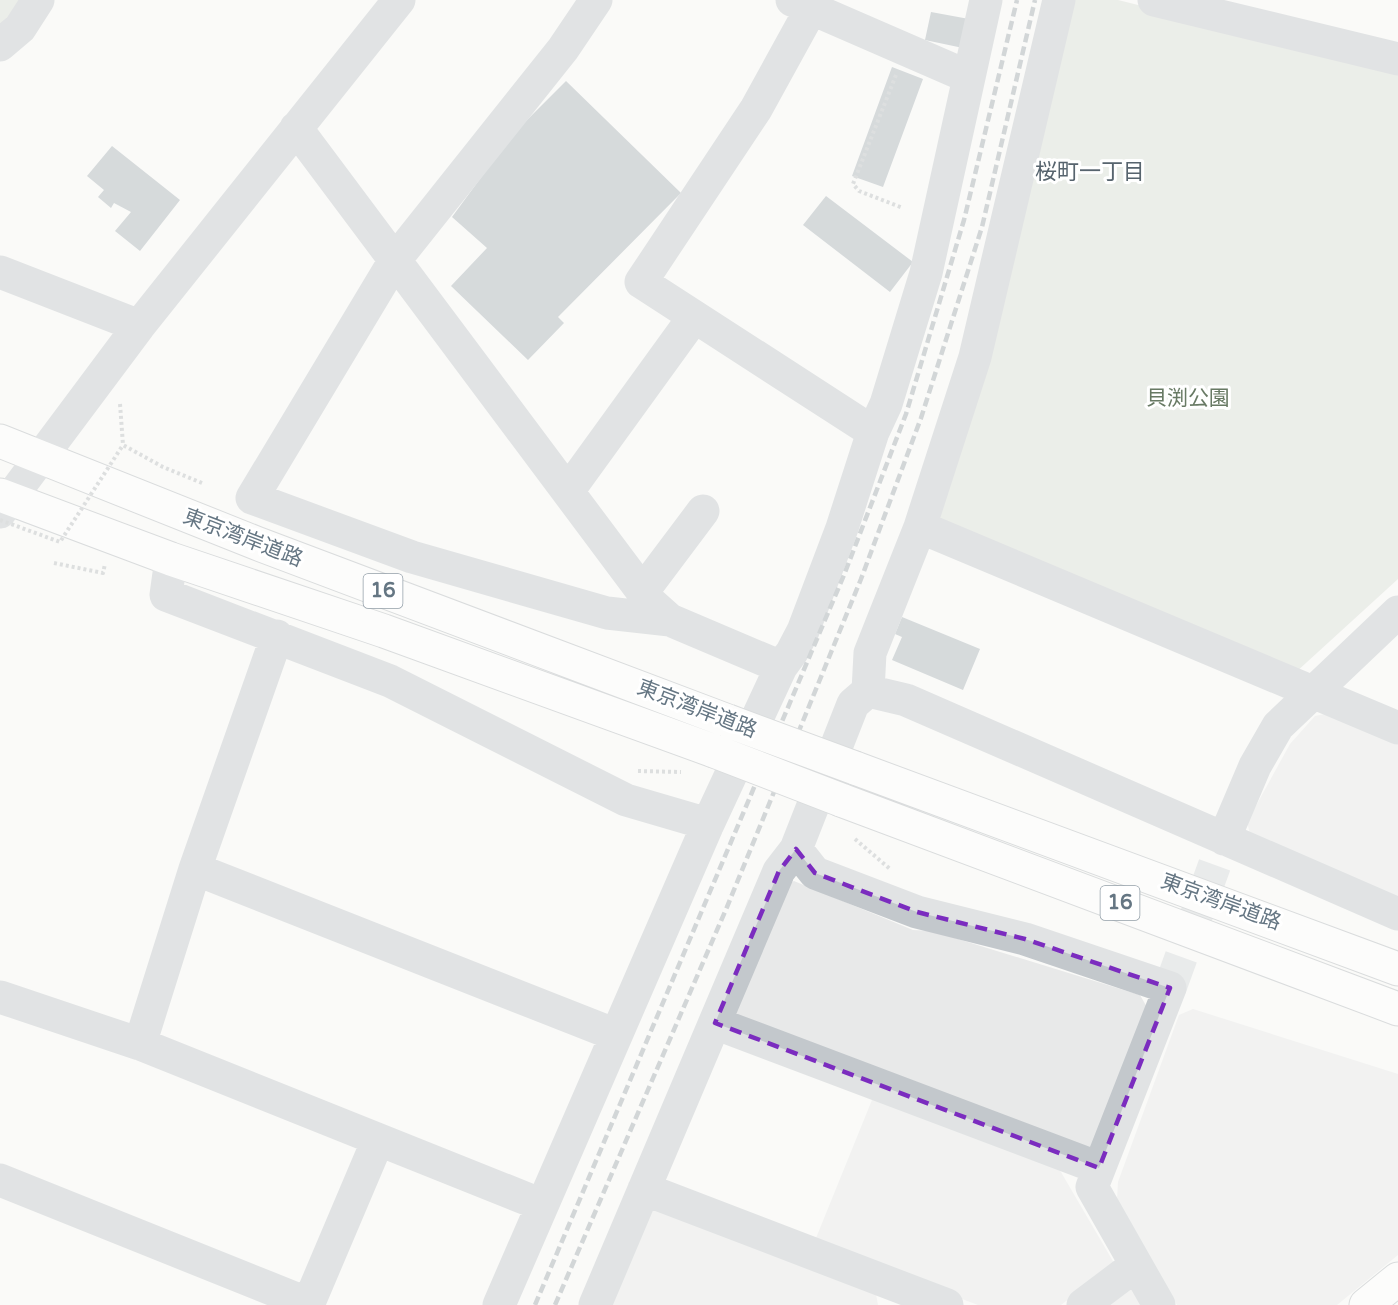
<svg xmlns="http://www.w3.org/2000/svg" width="1398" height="1305" viewBox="0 0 1398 1305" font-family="'Varela Round','Noto Sans JP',sans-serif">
  <rect width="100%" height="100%" fill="#fafaf8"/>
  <path fill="#e8e9e9" d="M1330,713L1398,741V899L1250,834L1247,822L1290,744L1315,716Z
    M794,881L913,930L932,931L1140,995L1148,1009L1092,1151L739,1019L731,1009L784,886Z
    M1193,1009L1398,1074V1255L1337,1305H1177L1117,1200L1118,1182L1179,1015Z
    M874,1095L1058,1167L1114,1263L1061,1305H978L814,1243Z
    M654,1203L875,1289L878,1305H602Z
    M1131,1287L1141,1305H1094Z"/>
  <path fill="#dadfd7" d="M0,0H24L0,30Z
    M1064,0H1118L1398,70V579L1295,673L933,518Z"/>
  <path fill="#aab3b9" d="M931,12L969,19L963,48L925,40Z
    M892,67L923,79L883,187L852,176Z
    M566,81L681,193L558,317L564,323L528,360L451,286L487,248L452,217L513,134Z
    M112,146L180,200L140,251L115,231L131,212L114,203L111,208L98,197L104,190L87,176Z
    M826,196L913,262L890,292L803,225Z
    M902,617L980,649L963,690L892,660L902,637L895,634Z"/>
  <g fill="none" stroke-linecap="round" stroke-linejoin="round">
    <path stroke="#d5d9db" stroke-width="33" stroke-dasharray="33 16" stroke-linecap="butt" d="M1170,988L1224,839"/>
    <g stroke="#b4b9bd" stroke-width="35">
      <path id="highway" d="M0,441L256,543L728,721
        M0,495L171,559L384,631L714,751
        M855,768L1398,969
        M841,800L1398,1009
        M1366,1305L1398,1279"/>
    </g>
    <path stroke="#bbbfc2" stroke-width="4" stroke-dasharray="3 3" stroke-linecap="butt" d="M896,75L853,184L859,191L903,208
      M120,404L123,445L163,467L202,483
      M54,563L103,573L105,564
      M638,771L681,772
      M855,839L890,869"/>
    <path stroke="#c3c8cc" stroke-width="33" d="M596,0L563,49L395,260L252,498L412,557L607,613L670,620
      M792,0L969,77
      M813,0L811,9L756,109L641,282L873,432
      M1154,0L1398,59
      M0,45L20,28L38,0
      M296,128L651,603L670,620L781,667
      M0,272L139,326
      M568,491L694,317
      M0,512L139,326L399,0
      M920,527L1398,728
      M171,559L166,595L390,681L626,800L708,824
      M643,591L703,511
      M868,691L906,700L1398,914
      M1224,839L1255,766L1278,726L1398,612
      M796,849L815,873L917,912L1025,939L1170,988L1092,1187L1159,1305
      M195,869L616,1035
      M0,997L140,1044L542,1205
      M715,1023L1099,1168
      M140,1044L195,869L277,636
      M0,1180L309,1304
      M644,1189L947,1305
      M308,1305L378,1140
      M499,1305L708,824L781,667L792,652L803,631L842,528L873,432L886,404L926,273L986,0
      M595,1305L779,871L796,849L853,704L868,691L870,653L920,527L975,357L1059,0
      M1083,1305L1136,1265"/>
    <use href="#highway" stroke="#fff" stroke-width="33"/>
    <path stroke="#a2aab0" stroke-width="4.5" stroke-dasharray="9 4.5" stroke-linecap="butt" d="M535,1305L844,575L906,414L964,220L1017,0
      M555,1305L727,907L861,579L921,418L982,227L1035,0"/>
    <g stroke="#b4b9bd" stroke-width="35" stroke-linecap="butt">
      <path id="highway-bridge" d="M728,721L855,768
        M714,751L841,800"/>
    </g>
    <path stroke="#bbbfc2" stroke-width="4" stroke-dasharray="3 3" stroke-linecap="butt" d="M0,520L60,542L123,445"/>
    <use href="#highway-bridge" stroke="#fff" stroke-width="33"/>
  </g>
  <path d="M0 0H1398V1305H0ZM796,849L815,873L917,912L1025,939L1170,988L1099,1168L715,1023L779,871Z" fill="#fafaf8" fill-opacity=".55" fill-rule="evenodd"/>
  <path fill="none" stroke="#7b2cbf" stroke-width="4.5" stroke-dasharray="12 8" stroke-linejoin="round" d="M796,849L815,873L917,912L1025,939L1170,988L1099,1168L715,1023L779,871Z"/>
  <g text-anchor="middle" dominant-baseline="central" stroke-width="6" stroke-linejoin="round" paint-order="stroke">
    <g fill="#fff" stroke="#939fa8" stroke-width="1.5">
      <rect x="363.5" y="574" width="39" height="34" rx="4.5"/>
      <rect x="1100.5" y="886" width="39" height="34" rx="4.5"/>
    </g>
    <g font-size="20" font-weight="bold" fill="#657683">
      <text x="383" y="591">16</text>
      <text x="1120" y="903">16</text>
    </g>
    <g font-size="21" fill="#687a64" stroke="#fff">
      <text x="1188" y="398">貝渕公園</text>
    </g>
    <g font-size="21" fill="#657683" stroke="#fff">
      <text transform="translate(243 538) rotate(21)">東京湾岸道路</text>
      <text transform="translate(697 709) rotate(21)">東京湾岸道路</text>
      <text transform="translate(1221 902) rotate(20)">東京湾岸道路</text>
    </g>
    <g font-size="22" fill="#57646e" stroke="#fff">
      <text x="1090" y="172">桜町一丁目</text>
    </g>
  </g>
</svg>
